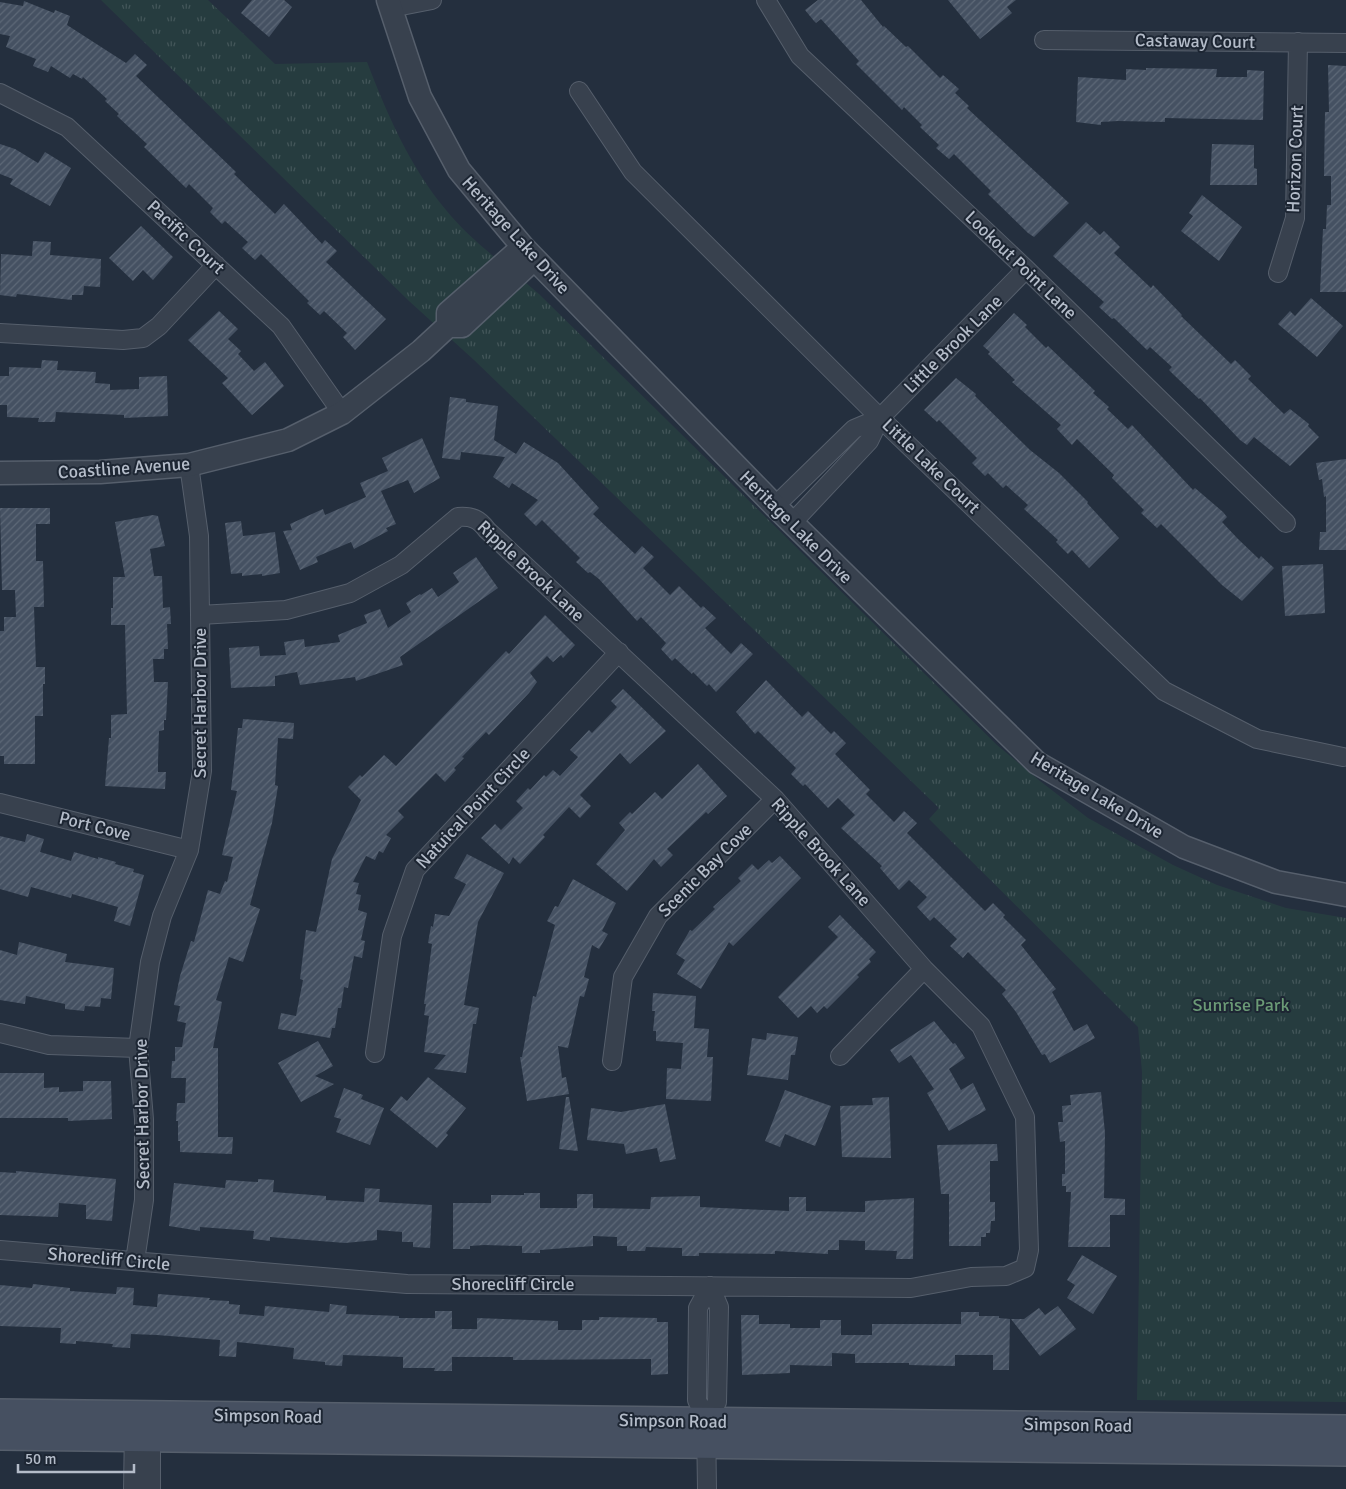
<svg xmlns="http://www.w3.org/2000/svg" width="1346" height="1489" viewBox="0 0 1346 1489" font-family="Signika,sans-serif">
  <defs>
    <pattern id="park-tufts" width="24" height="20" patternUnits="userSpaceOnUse" patternTransform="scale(1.25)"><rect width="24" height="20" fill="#263c3f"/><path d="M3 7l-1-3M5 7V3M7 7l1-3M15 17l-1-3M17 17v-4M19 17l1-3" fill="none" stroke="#435659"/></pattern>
    <pattern id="building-hatch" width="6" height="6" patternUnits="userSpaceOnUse" patternTransform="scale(1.25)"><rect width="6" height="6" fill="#455162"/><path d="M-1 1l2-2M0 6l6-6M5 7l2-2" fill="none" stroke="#5d6877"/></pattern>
  </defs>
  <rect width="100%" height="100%" fill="#242f3e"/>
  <path fill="url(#park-tufts)" d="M101,0H208L275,64L367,62C387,114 410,167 446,210C472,242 508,267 539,294L997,745L1040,781L1088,818L1173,865L1217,885L1286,908L1346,918V1402L1137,1400L1142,1072L1138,1027L929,819L939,808L474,360L409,301Z"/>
  <path fill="url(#building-hatch)" d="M252,0H284L292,7L269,37L241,13Z
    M818,0H861L883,27L884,26L906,47L908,46L940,78L943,75L959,89L955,93L969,106L967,108L1069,203L1034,237L1028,233L988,194L991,191L954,154L949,159L936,148L939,145L920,127L922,125L904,107L902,110L856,64L859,61L821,19L816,23L814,21L805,10Z
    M948,0H1016L1007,7L1012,13L980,39Z
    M24,1L54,13L55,10L70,16L67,25L126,63L135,54L147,65L136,76L236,172L234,174L275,214L284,204L322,244L325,240L337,251L326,262L386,319L355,350L343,337L347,333L324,311L320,315L307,303L309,301L261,254L255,260L242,248L248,242L225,221L222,224L210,212L213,208L189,184L186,188L144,147L147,144L117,116L119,114L105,101L107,99L83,77L82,79L73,74L70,78L51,66L48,72L33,66L36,59L6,47L10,36L0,34V2L23,6Z
    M1328,65L1346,66V292H1320L1323,229H1326L1327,205H1331V176H1324L1325,112H1329Z
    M1146,68L1217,69L1216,77H1247V70L1264,71L1263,120L1165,118V122L1118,121L1101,122V125L1076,122L1078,77L1126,80V69L1146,70Z
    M0,144L15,149L38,163L45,152L71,168L50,206L10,184L13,179L0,174Z
    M1212,144L1254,145V168L1257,169V185H1210Z
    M1202,195L1242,227L1219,261L1181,231L1193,216L1189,213Z
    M1086,222L1100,235L1104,231L1120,247L1114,253L1151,288L1153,285L1182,315L1181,316L1231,364L1235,360L1251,376L1248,379L1284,414L1290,409L1309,424L1308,426L1319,437L1290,466L1254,437L1247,445L1240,440L1200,398L1199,399L1174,375L1169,370L1172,367L1150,347L1147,350L1114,318L1112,319L1099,307L1104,302L1053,256Z
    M141,226L173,257L153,280L143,270L133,281L109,258Z
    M33,241L51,242L50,255L101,259L100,287L84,286L83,295H72V300L17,294L16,297L0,295L1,254L32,256Z
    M1311,298L1343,326L1317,357L1278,324L1290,311L1295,316Z
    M219,311L238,329L228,339L241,351L238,354L254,371L265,362L284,386L252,415L222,383L228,378L188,340Z
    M1014,313L1027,325L1025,327L1046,348L1048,346L1095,391L1093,393L1109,407L1107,409L1128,429L1132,425L1193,490L1195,488L1223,512L1227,517L1222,522L1238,539L1259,559L1261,556L1274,568L1242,601L1222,585L1161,524L1157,528L1141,513L1144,510L1112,478L1114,475L1077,439L1072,445L1057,429L1061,425L1012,382L1015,380L988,354L990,352L983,346Z
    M42,360L58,361L57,370L96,372L95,383L110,384V390L139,389V377L167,376L168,416L124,418V415L56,412L55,422H38L39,418L7,417V405H0V376H9V367L41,368Z
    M956,378L976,394L975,396L1030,450L1059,473L1088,502L1087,503L1119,538L1089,568L1072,550L1068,554L1056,542L1058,540L1024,509L1028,505L1006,485L1003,488L988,473L985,476L972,463L977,458L939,420L937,422L924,410Z
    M450,397L466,399V402L498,406L494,440L516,454L524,442L558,463L599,508L593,514L635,554L642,546L654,557L643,568L670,595L679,586L701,608L703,606L716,618L705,628L731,654L741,643L753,654L716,692L709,684L707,686L693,672L692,674L675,658L672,661L661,649L666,643L641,617L637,621L599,579L590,572L588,573L576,562L580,558L542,520L536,526L524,514L538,500L512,483L509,488L493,477L505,457L461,452L460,460L442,458Z
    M422,438L440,478L414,493L408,480L381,491L396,524L386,528L388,531L354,549L351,542L316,557L318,562L300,570L283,531L292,530L290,524L323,509L325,515L366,497L360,483L388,471L382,458Z
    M1346,459V550H1319L1320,532H1326V496L1324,497L1322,479L1319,480L1316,463Z
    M0,508H50V524H36V561H43L44,607H34L36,667H45V684H43V716H35V764H4V756H0V631H4V617H16L15,590H2Z
    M153,515L158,516L165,546L150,549L154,576H162L163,608L170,607L171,624H167L168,649H164V659H153L154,682H168L166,720H164V730L159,731L158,762V772H166L165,789L105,786L109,738H111V715L127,714L125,625H111V608H113V577H125L115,522Z
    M241,521L243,536L275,532L280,573L262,576V574L242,576V573L231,574L225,523Z
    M476,557L498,588L400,657L403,665L356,681L355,677L300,685L297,672L275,676V686L231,688L229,648L259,646L260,656L286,655L284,642L304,639L305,647L340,642L338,635L367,623L364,615L380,609L388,628L411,612L406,603L420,594L421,595L432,588L438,597L459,582L453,573Z
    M1323,564L1325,613L1285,616L1282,566Z
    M545,615L575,645L563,658L561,655L553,662L547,656L530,673L537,682L529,693L489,735L486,732L462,757L464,758L454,768L456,770L445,782L436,773L398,811L404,817L386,835L391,838L383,853L379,851L375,860L366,856L353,882L359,883L356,894L361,895L358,910L367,913L361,940L365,941L362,958L354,956L348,988L344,987L341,1008H338L335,1028H332L330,1038L278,1029L281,1013L296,1016L303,980L300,979L306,930L316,932L332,859L361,800L348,787L360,775L362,777L384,755L396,766L506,651L509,654Z
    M766,680L802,717L808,711L831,734L834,731L846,743L835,754L870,790L866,794L894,822L904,811L917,823L907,833L985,911L993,903L1005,915L1003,917L1026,940L1021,945L1056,989L1052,992L1074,1031L1087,1024L1095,1038L1050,1063L1045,1054L1042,1055L1016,1012L1002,994L1006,990L968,952L963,958L950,946L957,939L934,917L930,921L917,907L927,897L909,880L899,890L880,868L882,866L841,828L855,815L838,798L828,808L805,784L803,786L791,774L796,768L758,731L755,734L736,712Z
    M623,689L666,731L630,764L620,753L580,795L591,806L580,818L569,807L543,835L545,837L520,864L513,857L509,864L481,838L495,824L501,830L523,808L516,801L528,788L530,790L544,775L546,777L553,770L560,776L578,757L570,750L589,730L592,733L617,707L611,701Z
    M243,719L294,723L293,739L278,738L275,785L278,786L272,823L250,905L260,909L243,962L229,957L216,1000L222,1002L213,1048H218V1137H233L232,1154L180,1152V1141H178V1121H176L177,1103H185L186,1078H171L172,1061H175V1047H182L186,1023L177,1021L180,1006L174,1005L180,976L191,941L194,942L208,890L220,894L225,881L227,882L233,857L222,855L237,791L231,790L238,728H242Z
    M698,764L727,796L708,814L706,812L667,849L673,855L661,867L654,859L627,891L596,864L625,830L619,823L630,812L632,814L655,792L662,799Z
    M27,834L44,839L40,852L71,861L74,852L98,859V857L116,862L115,864L134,869L133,872L144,875L130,926L114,921L118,907L72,894L71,898L31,887L28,897L0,889V836L25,842Z
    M467,854L504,873L478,922L464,1005L479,1008L476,1024H473L466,1073L434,1069L446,1055L424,1052L429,1016L424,1015L426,1004H424L432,944L428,943L431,926L433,927L435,914L449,916L466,884L454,878Z
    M780,856L801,878L733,946L729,942L701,989L677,974L685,960L676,954L690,930L692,931L715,909L713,907L741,881L738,878L752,864L758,870L769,860L772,863Z
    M573,879L616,903L602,931L608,934L599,949L592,945L584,977L589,979L584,997L580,996L568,1048L558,1046L562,1078L566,1077L569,1094L527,1101L520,1057H522L533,996L536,997L555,925L547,921L555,906L558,907Z
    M840,915L876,952L869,959L871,962L857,975L859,977L827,1009L824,1006L817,1013L811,1006L798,1018L778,997L838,937L828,927Z
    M19,942L67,954L65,962L114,968L111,999L101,998L100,1007L85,1006L84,1011L65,1009V1004L26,996L25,1004L0,1000V950L17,955Z
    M653,993L696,996L694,1028L709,1029L707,1057H713L711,1101L666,1099L667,1068L681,1069L683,1043L656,1041V1031H653L655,1011H652Z
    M934,1021L953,1044L955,1043L965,1058L949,1069L961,1090L973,1083L986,1110L949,1131L927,1093L934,1089L911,1055L899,1063L890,1050Z
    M767,1033L798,1037L795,1055H791L788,1080L747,1075L752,1038L766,1040Z
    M318,1041L333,1066L315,1076L334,1084L301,1102L278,1063Z
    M0,1073H44V1088L59,1087V1092L83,1091V1081H111L112,1119L68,1121V1118H0Z
    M428,1077L466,1108L446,1133L448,1135L437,1148L390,1110L401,1096L407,1101Z
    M344,1088L363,1095L361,1099L384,1108L370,1145L336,1132L341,1119L334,1117Z
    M785,1090L831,1106L815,1146L785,1134L780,1147L765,1141Z
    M1101,1092L1105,1133L1104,1198L1125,1199V1215H1110V1247H1068L1071,1192H1066V1186H1062V1174H1065V1141L1060,1142L1058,1122H1063L1062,1106L1071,1105L1070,1095Z
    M566,1097H569L578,1151L559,1149Z
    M889,1097L891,1158L842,1157L840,1106L873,1105L872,1098Z
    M665,1104L676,1159L660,1162L657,1148L626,1154L624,1144L587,1140L591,1108L621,1112Z
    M997,1144L998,1161H990V1202H995V1221H991L990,1233H986V1237H981V1246H949V1194H941L937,1145Z
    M16,1171L116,1179L112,1221L86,1219V1205L59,1203L58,1217L0,1215V1172L16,1173Z
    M258,1179L274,1180L273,1192L326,1196V1200L364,1202L365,1188L380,1189L379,1202L432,1205L430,1248L413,1247V1242H402V1232L377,1230V1240L345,1243L270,1237V1241L253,1239L254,1231L200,1227V1231L169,1226L174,1183L225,1188L226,1180L258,1182Z
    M524,1193H540V1208H577V1194H593V1208L650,1209L651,1197L700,1196V1207L789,1211V1197H806V1211L865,1212V1201L914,1198L913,1259H896L897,1251L865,1250V1241L839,1240V1250H828V1254L775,1251V1254L699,1253V1256H682V1248L646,1247L645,1251H627V1246H617V1237L593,1236V1246L540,1250V1253H522V1246L484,1245L470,1246V1249H453V1203H491V1195H524Z
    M1082,1255L1117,1276L1093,1314L1067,1298L1075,1285L1067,1280Z
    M33,1284L70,1288V1291L116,1294L117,1287L134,1288L133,1305L157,1307L158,1294L210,1298L209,1300L229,1301V1304L240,1305L239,1314L264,1316L265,1306L329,1312L330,1304L347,1306L346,1314L399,1316V1318H435V1311H452V1329H477V1318L558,1321V1330H582V1320H599V1317L657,1318V1322H668V1374L651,1375V1359L513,1360V1357H452V1371H434L435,1368H403V1357L343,1355L342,1366L325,1365V1362L293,1359L294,1348L237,1342L236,1357L219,1356L220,1340L157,1335L131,1334L130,1348L112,1347L113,1344L76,1341V1344L60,1343L61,1328L0,1326V1285L32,1288Z
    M1058,1306L1076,1329L1040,1356L1011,1319H1024L1039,1308L1045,1315Z
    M961,1312H979V1316H999V1318L1010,1319L1009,1370H993V1355H955V1366L909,1365V1363H855V1354L832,1353V1366L790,1365V1373L742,1375L741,1315H759V1324H790V1328H820V1320H841V1335H872V1324H961Z"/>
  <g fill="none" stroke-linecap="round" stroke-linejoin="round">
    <g stroke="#565f6c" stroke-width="20">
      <path id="minor" d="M766,0L800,56L1026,269L1286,523
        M391,8L432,0
        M1044,40L1346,43
        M579,91L633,172L880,418L1164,691L1257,739L1343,757
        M0,93L67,127L281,326L342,413
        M1278,273L1295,218L1298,42
        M0,333L123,340L143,338L159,326L216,265
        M775,506L854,429L880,418
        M792,523L869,441L880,418L1026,269
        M0,803L189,850
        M0,1033L49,1045L138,1048
        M375,1053L392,936L415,870L619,652
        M840,1056L924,969
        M612,1061L623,977L658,916L775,799
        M0,1250L407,1284L911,1288L971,1277L1006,1276L1025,1268L1029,1250L1025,1117L981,1026L924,969L775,799L487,530C479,519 472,516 458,517L401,565L350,593L286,610L200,615
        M135,1261L144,1200V1119L138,1048L150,962L162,916L189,850L202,771L199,536L189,465
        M706,1421L717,1402L719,1307L710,1286
        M133,1489L134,1427
        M151,1489V1427
        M707,1489L706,1421L697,1400L698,1308L710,1286"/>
    </g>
    <g stroke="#565f6c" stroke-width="25">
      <path id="tertiary" d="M388,0L420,97L459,170L523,247L775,506L1037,763L1184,847L1276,882L1346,895
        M448,326V313L523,247
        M0,473L100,472L189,465L288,440L342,413L421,351L448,326H462L534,259"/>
    </g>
    <g stroke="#565f6c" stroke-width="28">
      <path id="secondary" d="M0,1412L1346,1428
        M0,1437L1346,1453"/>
    </g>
    <use href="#minor" stroke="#38414e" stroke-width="18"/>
    <use href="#tertiary" stroke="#38414e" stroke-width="22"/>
    <use href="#secondary" stroke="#465061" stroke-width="25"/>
  </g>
  <g text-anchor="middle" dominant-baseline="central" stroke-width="4" stroke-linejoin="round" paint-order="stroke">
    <g font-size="18" fill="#b4bcc9" stroke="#1d2633">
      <text transform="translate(1195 41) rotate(1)">Castaway Court</text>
      <text transform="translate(1295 159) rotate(-88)">Horizon Court</text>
      <text transform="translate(516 235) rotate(48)">Heritage Lake Drive</text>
      <text transform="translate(186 237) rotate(43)">Pacific Court</text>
      <text transform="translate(1021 265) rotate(44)">Lookout Point Lane</text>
      <text transform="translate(953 344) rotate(-45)">Little Brook Lane</text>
      <text transform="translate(931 466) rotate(44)">Little Lake Court</text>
      <text transform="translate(124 468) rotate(-4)">Coastline Avenue</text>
      <text transform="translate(796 527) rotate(45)">Heritage Lake Drive</text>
      <text transform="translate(531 571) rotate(43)">Ripple Brook Lane</text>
      <text transform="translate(200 703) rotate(-90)">Secret Harbor Drive</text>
      <text transform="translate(1097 795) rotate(31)">Heritage Lake Drive</text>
      <text transform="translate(473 808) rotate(-47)">Natuical Point Circle</text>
      <text transform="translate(95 826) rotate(14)">Port Cove</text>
      <text transform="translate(821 852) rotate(48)">Ripple Brook Lane</text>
      <text transform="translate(705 870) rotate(-45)">Scenic Bay Cove</text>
      <text transform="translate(142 1114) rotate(-91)">Secret Harbor Drive</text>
      <text transform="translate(109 1259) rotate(5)">Shorecliff Circle</text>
      <text x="513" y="1284">Shorecliff Circle</text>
      <text transform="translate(268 1416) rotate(1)">Simpson Road</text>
      <text transform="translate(673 1421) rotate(1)">Simpson Road</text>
      <text transform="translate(1078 1425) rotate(1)">Simpson Road</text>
    </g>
    <g font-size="18" fill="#6b9a76" stroke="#1d2633">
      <text x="1241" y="1005">Sunrise Park</text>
    </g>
  </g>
  <path d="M18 1464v8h116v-8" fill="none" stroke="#b4bcc9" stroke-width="2.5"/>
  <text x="25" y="1464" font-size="15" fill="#b4bcc9" stroke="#1d2633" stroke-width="4" paint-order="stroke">50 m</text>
</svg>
